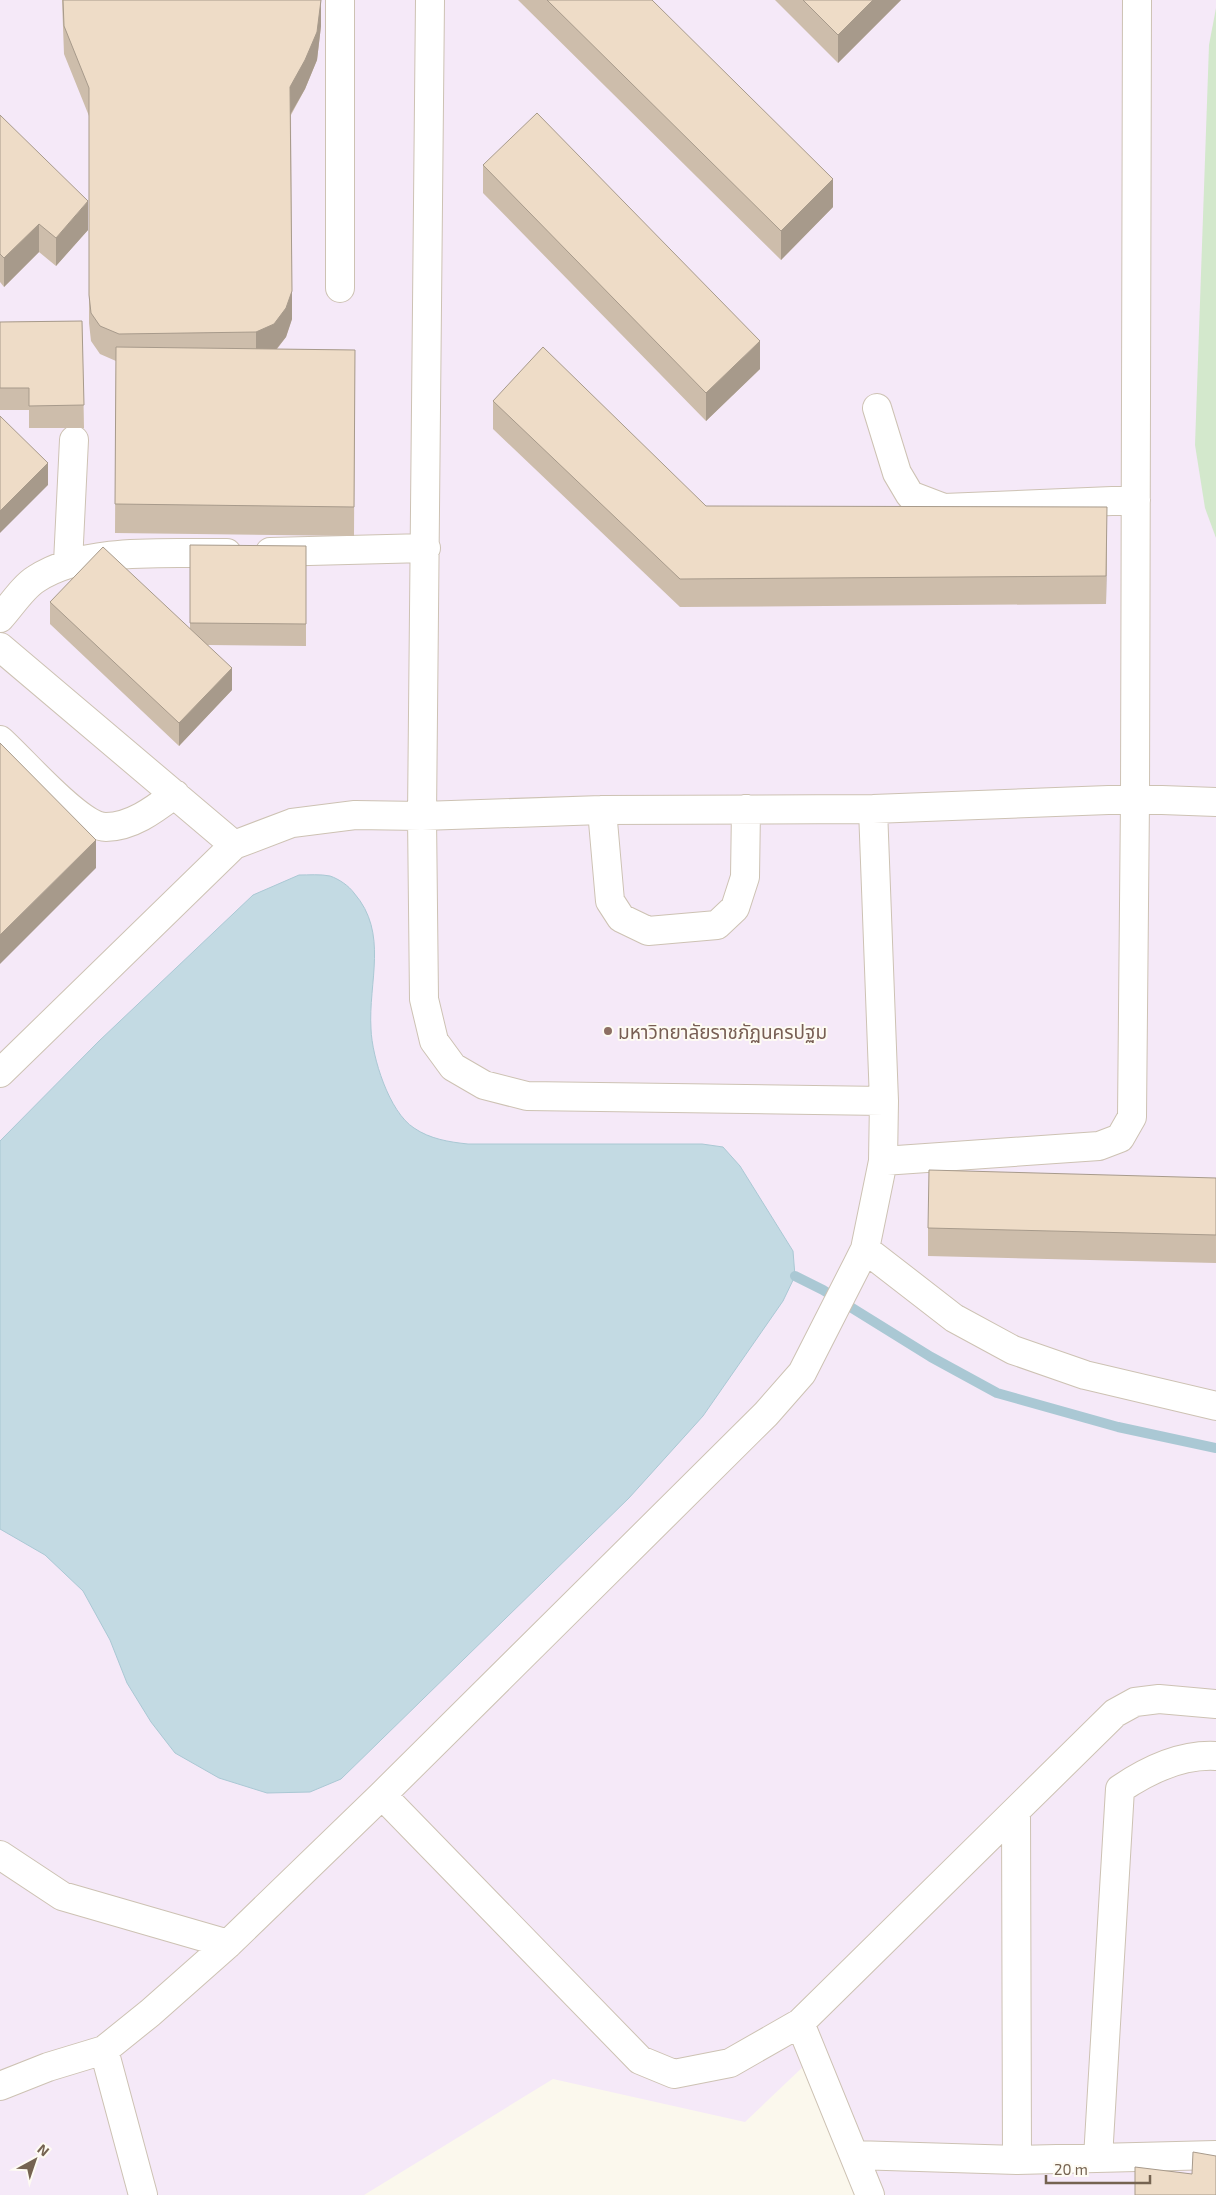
<svg xmlns="http://www.w3.org/2000/svg" width="1216" height="2195" viewBox="0 0 1216 2195" font-family="'Exo 2','Noto Sans Thai',sans-serif">
  <rect width="100%" height="100%" fill="#fbf8ed"/>
  <path fill="#f5e9f8" d="M0,0H1216V2195H860L807,2063L745,2122L553,2079L364,2195H0Z"/>
  <path fill="#d3e8cc" d="M1216,8V538L1205,508L1195,445L1209,45Z"/>
  <path fill="#c3dae3" stroke="#aac8d4" d="M299,875C308,875 321,874 330,876C339,879 349,886 354,893C389,933 368,982 371,1029C372,1057 389,1112 414,1128C430,1139 449,1142 468,1144H702L723,1147L740,1166L793,1251L795,1276L783,1301L703,1416L629,1498L341,1779L310,1792L267,1793L219,1778L175,1753L151,1722L127,1683L110,1640L83,1591L45,1555L0,1529V1141L99,1041L253,895Z"/>
  <g fill="none" stroke-linecap="round" stroke-linejoin="round">
    <path stroke="#aac8d4" stroke-width="10" d="M795,1276L823,1290L931,1357L997,1393L1118,1427L1216,1448"/>
    <g stroke="#cdc2b3" stroke-width="30">
      <path id="minor" d="M430,0L422,816L424,999L434,1041L453,1067L484,1085L527,1096L884,1101
        M340,288V0
        M877,408L897,473L910,495L944,508L1136,500
        M270,552L426,548
        M68,563L74,440
        M0,618C11,606 23,587 36,579C86,546 169,554 227,553
        M0,647L234,845
        M0,740C23,760 79,827 106,827C132,827 155,809 175,794
        M602,810L610,901L621,918L648,931L717,925L735,908L745,877L746,809
        M0,1073L234,845L292,823L355,815L422,816L602,810L873,809L1135,799L1216,802
        M883,1161L1099,1146L1120,1138L1132,1117L1135,799L1137,0
        M865,1249L954,1318L1013,1350L1085,1375L1216,1406
        M382,1795L640,2060L674,2074L730,2063L800,2023L1115,1713L1135,1702L1159,1699L1216,1704
        M1016,1811L1017,2160
        M0,1855L62,1896L228,1944
        M800,2023L870,2195
        M104,2050L143,2195
        M0,2086L48,2067L104,2050L150,2013L228,1944L382,1795L766,1414L802,1373L857,1265L865,1249L883,1161L884,1101L873,809
        M854,2155L1017,2160L1216,2155
        M1098,2158L1120,1789C1148,1770 1182,1754 1216,1756"/>
    </g>
    <use href="#minor" stroke="#fff" stroke-width="28"/>
  </g>
  <path fill="#cdbdab" d="M62,0H321V26L317,60L305,89L291,115L292,319L286,337L277,349L355,350L354,536L115,533L116,361L100,354L91,341L89,323V116L64,54Z
    M518,0H652L833,207L781,260Z
    M775,0H901L838,63Z
    M0,115L88,230L56,266L39,252L4,287L0,282Z
    M483,165L760,369L706,421L483,193Z
    M82,321L84,428H29V410H0V322Z
    M493,401L706,506L1107,535L1106,604L680,607L493,429Z
    M306,546V646L208,645L232,690L179,746L50,624V602L190,628V623Z
    M1216,1178V1263L928,1256V1228Z"/>
  <path fill="#a79a8b" d="M321,0V26L317,60L305,89L290,115V87Z
    M873,0H901L838,63V35Z
    M833,179V207L781,260V231Z
    M88,201V230L56,266V238Z
    M39,224V252L4,287V258Z
    M292,291V319L286,337L274,352L256,360V332Z
    M760,341V369L706,421V393Z
    M48,463V485L0,533V511Z
    M1107,507V535L1106,604V576Z
    M232,668V690L179,746V723Z
    M96,840V868L0,964V935Z"/>
  <path fill="#eedcc7" stroke="#a79a8b" d="M63,0H321L317,32L305,60L290,87L292,291L286,308L274,324L256,332L119,334L100,326L91,313L89,295V88L64,26Z
    M547,0H652L833,179L781,231Z
    M803,0H873L838,35Z
    M537,113L760,341L706,393L483,165Z
    M0,115L88,201L56,238L39,224L4,258L0,254Z
    M82,321L84,405L29,406V388H0V322Z
    M116,347L355,350L354,507L115,504Z
    M543,347L706,506L1107,507L1106,576L680,579L493,401Z
    M0,416L48,463L0,511Z
    M190,545L306,546V624L190,623Z
    M103,547L232,668L179,723L50,602Z
    M0,743L96,840L0,935Z
    M929,1170L1216,1178V1235L928,1228Z
    M1193,2152L1216,2156V2195H1135V2167L1192,2174Z"/>
  <circle fill="#8d6e63" stroke="#fefbf3" stroke-width="2" cx="608" cy="1031" r="5"/>
  <g text-anchor="middle" dominant-baseline="central" stroke-width="4" stroke-linejoin="round" paint-order="stroke">
    <g font-size="19" fill="#785e54" stroke="#fefbf3" text-anchor="start">
      <text x="618" y="1031">มหาวิทยาลัยราชภัฏนครปฐม</text>
    </g>
  </g>
  <g transform="translate(35 2160) rotate(40)" stroke="#fefbf3" stroke-width="4" paint-order="stroke">
  <path d="M0-4L9 19L0 12L-9 19Z" fill="#756351"/>
  <text y="-8" font-size="14" font-weight="bold" text-anchor="middle" fill="#756351">N</text>
  </g>
  <path d="M1046 2175v8h104v-8" fill="none" stroke="#756351" stroke-width="2.5"/>
  <text x="1054" y="2175" font-size="15" fill="#756351" stroke="#fefbf3" stroke-width="4" paint-order="stroke">20 m</text>
</svg>
